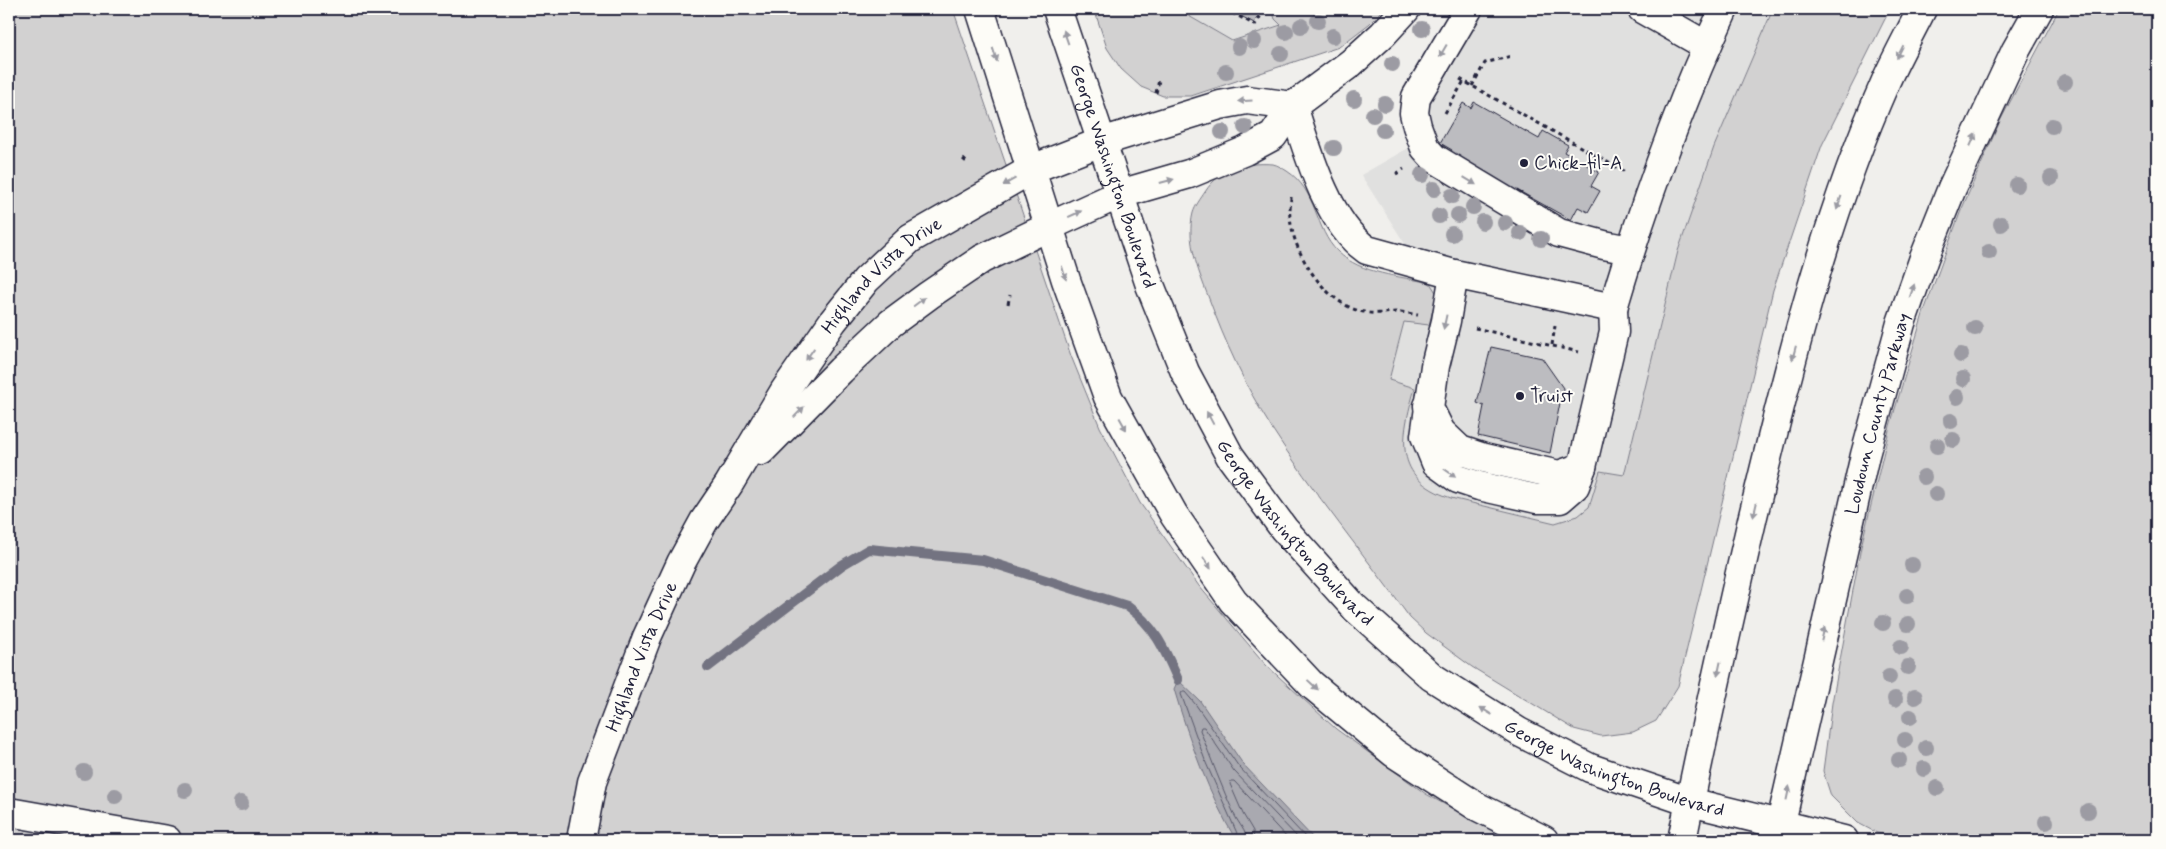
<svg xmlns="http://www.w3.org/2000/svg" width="2166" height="849" viewBox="0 0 2166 849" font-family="Mynerve,sans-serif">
  <rect width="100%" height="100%" fill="#f0efec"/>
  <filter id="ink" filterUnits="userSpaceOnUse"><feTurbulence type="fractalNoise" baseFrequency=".02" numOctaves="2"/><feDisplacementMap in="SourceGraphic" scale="10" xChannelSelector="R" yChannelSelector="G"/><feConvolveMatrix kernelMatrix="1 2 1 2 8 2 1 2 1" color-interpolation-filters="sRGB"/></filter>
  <g filter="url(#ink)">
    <path fill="#e0e0df" d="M1185,9H1326L1232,41L1187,15Z
      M1450,9H1773L1714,147L1678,251L1624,475L1600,472L1589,507L1578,516L1555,523L1451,498L1434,493L1421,482L1409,468L1404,449L1405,424L1415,388L1389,381L1404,322L1437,294L1361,175L1410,147L1404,91Z"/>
    <path fill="#d2d1d1" stroke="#7a7a86" d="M9,9H953L1071,356L1100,427L1140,503L1199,586L1266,665L1336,729L1426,794L1509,840H9Z
      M1094,9H1185L1187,15L1232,41L1281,25L1275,19L1272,9H1384L1369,24L1339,47L1191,96H1163L1141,87L1121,69L1107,48Z
      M1773,9H1890L1822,145L1773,290L1678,686L1656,721L1633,732L1601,736L1574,729L1472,667L1426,633L1410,618C1364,554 1313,493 1271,427C1245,386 1225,342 1208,296C1198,270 1186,241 1193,213C1195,206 1201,198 1205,192C1220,168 1246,162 1273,164C1278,165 1282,168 1287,171C1318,191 1314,229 1338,252C1361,274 1400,276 1430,283L1437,294L1429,325L1404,322L1389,380L1415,388C1401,437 1392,478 1451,498L1555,523L1578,516L1589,507L1600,471L1624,475L1678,251L1714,147Z
      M2059,9H2157V840H1916L1877,833L1858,823L1831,796L1823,771L1832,703L1861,547L1890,426L1923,314L1960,213L2000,121Z"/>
    <path fill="#a9a9b0" stroke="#737381" d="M1178,680L1200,701L1243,764L1315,840H1236C1209,795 1189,740 1174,689Z"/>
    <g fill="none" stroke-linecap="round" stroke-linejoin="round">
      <path stroke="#58586a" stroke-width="1" d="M1240,840L1206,763L1181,694L1182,692H1185L1196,705L1239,767L1308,840
        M1247,840C1246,831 1239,824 1235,816C1222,788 1211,759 1200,730L1201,727H1204L1234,771L1300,840
        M1254,840L1253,831L1243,814L1230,784L1231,781H1234L1289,840"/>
      <path stroke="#737381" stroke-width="10" d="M708,667L842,565L869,549L983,560L1127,606C1155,626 1165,650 1178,680"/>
    </g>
    <path fill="#bcbcc0" stroke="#22223b" d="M1228,9H1262L1254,23Z
      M1474,102L1539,139L1543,131L1568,145L1564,152L1599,172L1591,186L1600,191L1588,212L1578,207L1571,220L1517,190L1515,194L1449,154L1452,150L1440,143L1463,103L1471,108Z
      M1491,347L1542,358L1563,388L1550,453L1478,436L1484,406L1477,403Z"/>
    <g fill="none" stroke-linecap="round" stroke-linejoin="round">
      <g stroke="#22223b" stroke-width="31">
        <g id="minor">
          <path d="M980,9L1066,280L1108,397L1174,515L1233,601L1312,685L1394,753L1476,806L1544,840"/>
          <path id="s1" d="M1057,9L1150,285L1185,372L1230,456L1284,529L1355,608L1432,677L1519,732L1590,768L1690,802L1844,840"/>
          <path d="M1468,9L1416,97L1414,113L1417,126L1425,148L1434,158L1559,233L1604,245L1630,250"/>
          <path d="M1642,9L1707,46"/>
          <path d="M1293,106C1307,150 1328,224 1367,250L1454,274L1613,308C1643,206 1679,105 1724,9"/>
          <path d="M1454,274L1446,321L1435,366L1425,436L1436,463L1458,479L1479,486L1537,499H1560L1575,486L1582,467L1614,332L1613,308"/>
          <path d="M1428,406L1441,432L1460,450L1484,458L1559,475L1582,467"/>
          <path d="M761,451L841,370L891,323L929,295L982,259L1050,226L1120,194L1189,174L1245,151L1273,136L1293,106L1351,63L1383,34L1406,9"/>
          <path d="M9,812L167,840"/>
          <path id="s2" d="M581,840L592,782L647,637L681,563L704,521L729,484L785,390L833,321L866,280L910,239L1032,169L1101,142L1220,105L1247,100L1293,106"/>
        </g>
      </g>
      <g stroke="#22223b" stroke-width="31">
        <g id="major">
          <path d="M1682,840C1704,732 1728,624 1753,516C1788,370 1824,221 1885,83C1896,58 1910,33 1922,9"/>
          <path id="s3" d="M1777,840L1865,455L1901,323L1924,258L1952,188L2016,50L2039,9"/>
        </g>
      </g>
      <path stroke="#22223b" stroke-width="3" stroke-dasharray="4 4" stroke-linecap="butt" d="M1225,9L1255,25L1265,9
        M1460,79L1625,172
        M1472,86L1485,63L1511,56
        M1156,93L1159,80
        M1445,113L1464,81
        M963,159L969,164
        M1396,174L1404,169
        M1291,197C1291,204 1289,211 1290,217C1293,254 1326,305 1364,312C1376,315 1387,312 1399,312C1405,312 1412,314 1418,315
        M1008,304L1010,295
        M1475,328L1579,352
        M1552,345L1555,326
        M2157,800L2154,801L2157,816"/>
      <use href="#minor" stroke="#fdfcf7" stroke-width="28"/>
      <use href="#major" stroke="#fdfcf7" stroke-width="28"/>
    </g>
    <g fill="#9c9ba3">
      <circle cx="1318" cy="21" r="8"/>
      <circle cx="1301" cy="26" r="8"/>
      <circle cx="1422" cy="29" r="8"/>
      <circle cx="1286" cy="32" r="8"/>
      <circle cx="1333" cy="36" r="8"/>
      <circle cx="1254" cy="41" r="8"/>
      <circle cx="1239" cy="47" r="8"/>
      <circle cx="1281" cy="54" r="8"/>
      <circle cx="1392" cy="64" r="8"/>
      <circle cx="1226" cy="72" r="8"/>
      <circle cx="2065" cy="82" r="8"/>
      <circle cx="1354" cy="99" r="8"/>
      <circle cx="1385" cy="104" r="8"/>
      <circle cx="1373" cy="115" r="8"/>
      <circle cx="2052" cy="126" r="8"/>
      <circle cx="1245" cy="127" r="8"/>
      <circle cx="1383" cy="130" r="8"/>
      <circle cx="1222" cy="132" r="8"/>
      <circle cx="1334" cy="148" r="8"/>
      <circle cx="1422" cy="175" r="8"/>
      <circle cx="2051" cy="178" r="8"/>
      <circle cx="2017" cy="185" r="8"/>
      <circle cx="1434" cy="189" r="8"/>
      <circle cx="1452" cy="196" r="8"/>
      <circle cx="1473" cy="207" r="8"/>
      <circle cx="1458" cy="215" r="8"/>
      <circle cx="1439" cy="216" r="8"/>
      <circle cx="1483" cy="222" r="8"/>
      <circle cx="1505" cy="223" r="8"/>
      <circle cx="2001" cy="224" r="8"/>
      <circle cx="1520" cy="233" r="8"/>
      <circle cx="1452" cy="234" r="8"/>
      <circle cx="1541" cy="239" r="8"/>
      <circle cx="1989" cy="252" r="8"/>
      <circle cx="1975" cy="328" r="8"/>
      <circle cx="1961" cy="355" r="8"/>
      <circle cx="1963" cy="379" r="8"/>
      <circle cx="1957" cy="397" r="8"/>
      <circle cx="1951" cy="421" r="8"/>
      <circle cx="1953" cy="440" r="8"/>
      <circle cx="1937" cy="446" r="8"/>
      <circle cx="1924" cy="477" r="8"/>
      <circle cx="1936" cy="494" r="8"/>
      <circle cx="1912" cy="565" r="8"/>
      <circle cx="1907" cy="596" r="8"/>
      <circle cx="1883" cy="623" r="8"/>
      <circle cx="1908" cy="624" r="8"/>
      <circle cx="1901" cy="647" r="8"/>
      <circle cx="1908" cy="667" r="8"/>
      <circle cx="1889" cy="677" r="8"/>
      <circle cx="1915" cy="697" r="8"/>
      <circle cx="1895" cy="699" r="8"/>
      <circle cx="1910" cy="717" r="8"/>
      <circle cx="1905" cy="740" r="8"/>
      <circle cx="1926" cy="748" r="8"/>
      <circle cx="1899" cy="760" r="8"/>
      <circle cx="1924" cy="769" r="8"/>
      <circle cx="84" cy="772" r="8"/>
      <circle cx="1937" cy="788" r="8"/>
      <circle cx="185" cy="790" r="8"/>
      <circle cx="115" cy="796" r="8"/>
      <circle cx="241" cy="803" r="8"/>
      <circle cx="2088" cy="811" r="8"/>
      <circle cx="2046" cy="822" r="8"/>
    </g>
    <defs><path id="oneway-solid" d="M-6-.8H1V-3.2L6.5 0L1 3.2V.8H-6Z" transform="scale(1.25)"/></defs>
    <g fill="#9a9aa2">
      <use href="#oneway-solid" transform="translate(1066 37) rotate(-109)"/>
      <use href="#oneway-solid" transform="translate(1443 51) rotate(120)"/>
      <use href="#oneway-solid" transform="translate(1900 52) rotate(117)"/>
      <use href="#oneway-solid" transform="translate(995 55) rotate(72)"/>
      <use href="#oneway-solid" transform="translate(1245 101) rotate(177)"/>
      <use href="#oneway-solid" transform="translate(1973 140) rotate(-66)"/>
      <use href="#oneway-solid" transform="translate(1167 181) rotate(-15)"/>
      <use href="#oneway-solid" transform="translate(1470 181) rotate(31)"/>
      <use href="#oneway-solid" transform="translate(1009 182) rotate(151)"/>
      <use href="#oneway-solid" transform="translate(1839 203) rotate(109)"/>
      <use href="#oneway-solid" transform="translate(1075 214) rotate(-25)"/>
      <use href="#oneway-solid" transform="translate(1064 273) rotate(73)"/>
      <use href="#oneway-solid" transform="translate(1912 291) rotate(-71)"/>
      <use href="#oneway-solid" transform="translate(919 302) rotate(-37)"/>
      <use href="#oneway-solid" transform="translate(1445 322) rotate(102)"/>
      <use href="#oneway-solid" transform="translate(1794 353) rotate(105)"/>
      <use href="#oneway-solid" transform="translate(810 354) rotate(125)"/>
      <use href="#oneway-solid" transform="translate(799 412) rotate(-46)"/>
      <use href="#oneway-solid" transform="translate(1210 418) rotate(-118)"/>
      <use href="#oneway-solid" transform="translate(1123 424) rotate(61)"/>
      <use href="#oneway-solid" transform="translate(1450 473) rotate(36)"/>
      <use href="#oneway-solid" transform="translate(1755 510) rotate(103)"/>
      <use href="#oneway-solid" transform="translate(1207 563) rotate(55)"/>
      <use href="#oneway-solid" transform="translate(1823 634) rotate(-77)"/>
      <use href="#oneway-solid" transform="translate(1719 669) rotate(102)"/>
      <use href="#oneway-solid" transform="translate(1313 685) rotate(43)"/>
      <use href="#oneway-solid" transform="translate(1486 711) rotate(-148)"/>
      <use href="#oneway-solid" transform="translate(1788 793) rotate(-78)"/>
    </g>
  </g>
  <g fill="#22223b" stroke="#fdfcf7" stroke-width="2">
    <circle cx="1524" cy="163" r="5"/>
    <circle cx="1520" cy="396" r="5"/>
  </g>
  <g text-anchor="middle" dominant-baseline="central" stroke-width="4" stroke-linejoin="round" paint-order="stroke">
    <g font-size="19" fill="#22223b" stroke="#fdfcf7" text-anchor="start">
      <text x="1534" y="163">Chick-fil-A</text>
      <text x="1530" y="396">Truist</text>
    </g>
    <g font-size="19" fill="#22223b" stroke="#fdfcf7">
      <text stroke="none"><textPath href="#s1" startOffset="176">George Washington Boulevard</textPath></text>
      <text stroke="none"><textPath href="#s2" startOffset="649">Highland Vista Drive</textPath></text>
      <text stroke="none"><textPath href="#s3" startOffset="438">Loudoun County Parkway</textPath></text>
      <text stroke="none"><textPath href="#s1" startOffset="581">George Washington Boulevard</textPath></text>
      <text stroke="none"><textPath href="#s2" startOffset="194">Highland Vista Drive</textPath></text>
      <text stroke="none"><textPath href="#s1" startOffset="986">George Washington Boulevard</textPath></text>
    </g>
  </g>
  <rect width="2166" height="849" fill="none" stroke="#fdfcf7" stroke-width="30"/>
  <rect x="15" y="15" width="2136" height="819" fill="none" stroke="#22223b" stroke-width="2" filter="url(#ink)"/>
</svg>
